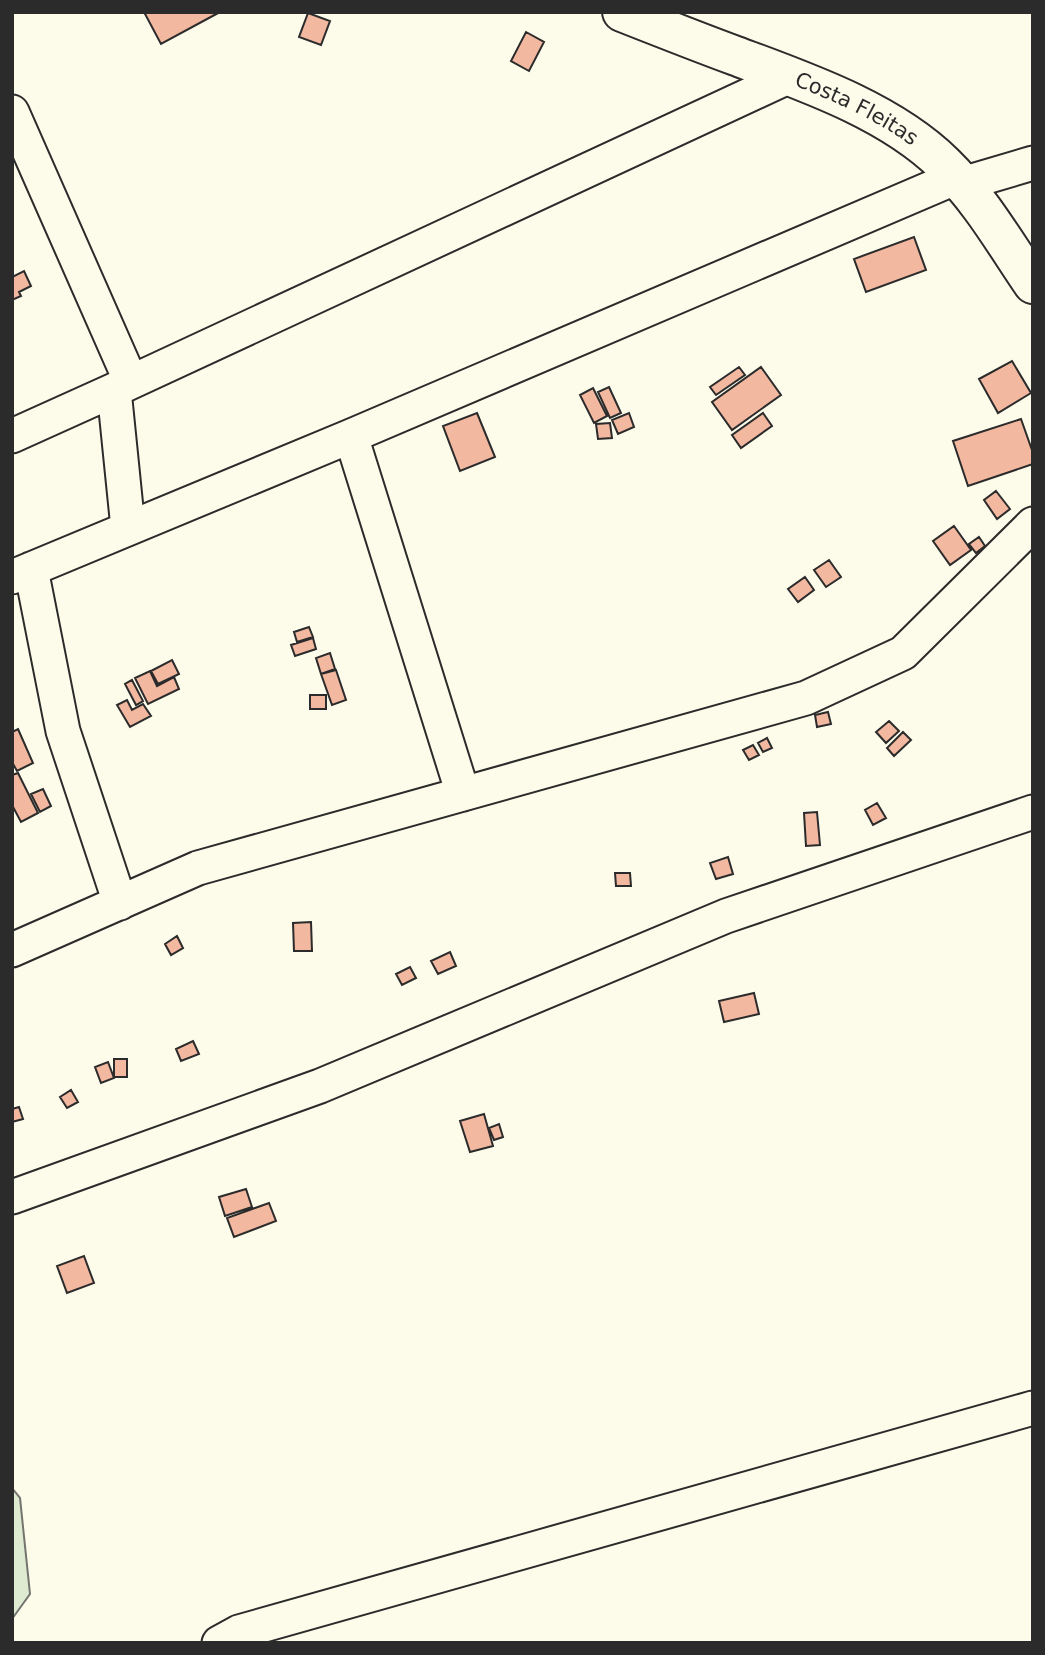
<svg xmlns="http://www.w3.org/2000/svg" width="1045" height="1655" viewBox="0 0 1045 1655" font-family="'DejaVu Sans',sans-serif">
  <rect width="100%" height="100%" fill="#fdfbea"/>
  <path fill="#deebd1" stroke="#74746e" stroke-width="2" d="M12,1488L20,1498L30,1594L12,1619Z"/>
  <path fill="#f2b8a0" stroke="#2b2b2b" stroke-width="2" d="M144,12H220L161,44Z
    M308,13L330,21L321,45L299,37Z
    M526,32L544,42L529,71L511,61Z
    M914,237L926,270L866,292L854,259Z
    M24,271L31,286L19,292L21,296L12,300V277Z
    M1012,361L1031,393L998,413L979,379Z
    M739,367L745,375L716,395L710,387Z
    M761,367L781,395L732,430L712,402Z
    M609,387L621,413L610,418L598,392Z
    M593,388L607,416L594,423L580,395Z
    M477,413L495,457L460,471L443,426Z
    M629,413L634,427L618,434L612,420Z
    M763,413L772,426L741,448L732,435Z
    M1021,419L1033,453V464L968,486L953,441Z
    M610,423L612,438L598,439L596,424Z
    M996,491L1010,509L997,519L984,500Z
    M954,526L971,550L950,565L933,541Z
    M979,537L985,546L976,553L969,544Z
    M829,560L841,577L826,587L814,570Z
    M805,577L814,590L798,602L788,589Z
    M309,627L313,637L297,642L294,632Z
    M313,638L316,649L295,656L291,645Z
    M330,653L335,669L321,674L316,658Z
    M172,660L179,674L158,684L151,671Z
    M336,670L346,700L332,705L321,674Z
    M150,671L157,686L174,677L179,689L148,704L135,678Z
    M132,680L143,701L136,705L125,684Z
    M310,695H326V709H310Z
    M127,700L132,710L143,704L151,716L130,727L117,705Z
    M828,712L831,724L817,727L815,715Z
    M889,721L899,731L886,743L876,732Z
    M18,729L33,763L17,771L12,762V732Z
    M903,732L911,740L894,756L887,748Z
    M767,738L772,748L763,752L758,743Z
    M753,745L759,755L749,760L743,750Z
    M18,773L38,813L21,822L12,805V775Z
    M43,789L51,806L40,812L31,794Z
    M877,803L886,818L873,825L865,810Z
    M817,812L820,845L806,846L804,813Z
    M728,857L733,874L716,879L710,863Z
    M615,873H630L631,886H616Z
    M311,922L312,951H294L293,923Z
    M177,936L183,948L171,955L165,944Z
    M450,952L456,966L438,974L431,961Z
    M410,967L416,978L402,985L396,974Z
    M754,993L759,1014L724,1022L719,1001Z
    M193,1041L199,1054L181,1061L176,1049Z
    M114,1059H127V1077H114Z
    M108,1062L114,1078L101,1083L95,1067Z
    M71,1090L78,1102L67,1108L60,1097Z
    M19,1107L23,1119L12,1122V1109Z
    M484,1114L493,1146L470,1152L460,1121Z
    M499,1124L503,1137L494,1140L489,1128Z
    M246,1189L252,1207L225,1216L219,1197Z
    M269,1203L276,1221L234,1237L227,1218Z
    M84,1256L94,1283L67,1293L57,1266Z"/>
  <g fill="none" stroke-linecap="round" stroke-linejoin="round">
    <g stroke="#2b2b2b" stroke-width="37">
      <path id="minor" d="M12,112L131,382
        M962,184L1033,163
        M114,390L128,528
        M12,436L114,390L790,76
        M351,436L463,794
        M31,569L63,731L120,903
        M12,577L351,436L957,177
        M12,950L198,868L806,698L903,653L1033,524
        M12,1197L320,1086L726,916L1033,812
        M219,1643L239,1632L1033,1408"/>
    </g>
    <g stroke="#2b2b2b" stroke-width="42">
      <g id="major">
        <path id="s1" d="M622,12C660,27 698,42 736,56C806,82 890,111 944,164C980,199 1005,243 1033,284"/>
      </g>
    </g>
    <use href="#minor" stroke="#fdfbea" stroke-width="33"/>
    <use href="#major" stroke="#fdfbea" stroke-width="38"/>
  </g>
  <g text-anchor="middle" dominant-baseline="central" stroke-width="5" stroke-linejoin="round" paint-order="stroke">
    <g font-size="21" fill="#2b2b2b" stroke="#fdfbea">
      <text stroke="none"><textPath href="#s1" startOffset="254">Costa Fleitas</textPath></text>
    </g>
  </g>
  <rect width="1045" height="1655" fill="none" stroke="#2b2b2b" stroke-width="28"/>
</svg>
